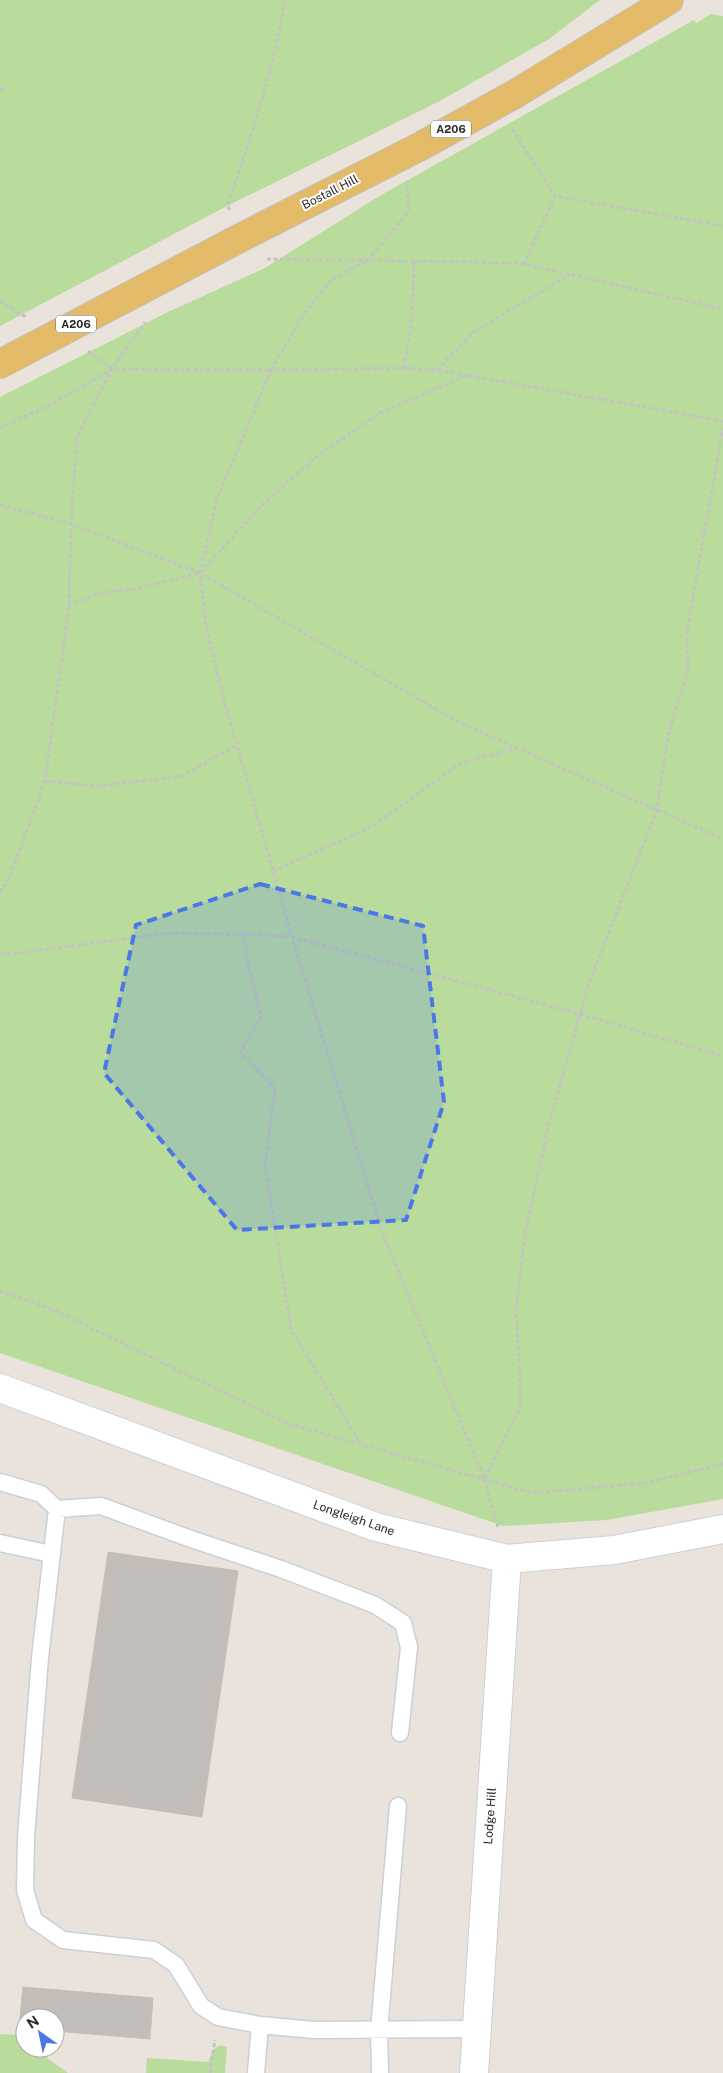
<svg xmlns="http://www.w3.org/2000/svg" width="723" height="2073" viewBox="0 0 723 2073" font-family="'Public Sans',sans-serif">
  <rect width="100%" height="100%" fill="#eae3dc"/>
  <path fill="#b9dc9d" d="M0,0H600L549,39L440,101L227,206L0,326Z
    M711,14L723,16V1499L607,1520L503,1526L0,1353V397L168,312L265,268L381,195L694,20L696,23Z
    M0,2034L25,2035V2048H48V2059L68,2073H0Z
    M220,2045L227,2047L225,2073H146L147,2058L208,2062L213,2050Z"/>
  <path fill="#c2bdb9" stroke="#c5beb6" d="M108,1552L238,1571L202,1817L72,1798Z
    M23,1987L153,1998L150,2039L55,2031V2018H25V2029L19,2028Z"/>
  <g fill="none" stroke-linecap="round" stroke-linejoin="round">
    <g stroke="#cbcfd9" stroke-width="19">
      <path id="lane" d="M0,1482L41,1494L57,1509L40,1658L26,1837L25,1890L34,1920L63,1940L154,1950L176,1965L201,2006L218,2017L260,2025L314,2030L476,2029
        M57,1509L101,1506L191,1539L281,1569L375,1605L403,1623L409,1647L400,1733
        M0,1543L51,1554
        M256,2073L260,2025
        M380,2073L379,2031L398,1806"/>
    </g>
    <g stroke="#cbcfd9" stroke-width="30">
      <path id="street" d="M0,1388L376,1527L507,1559L614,1550L723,1529
        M474,2073L507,1559"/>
    </g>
    <g stroke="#c3c3c3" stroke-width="30">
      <path id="primary" d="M0,364L242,237L421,146L515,94L669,0"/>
    </g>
    <path stroke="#c3c3c3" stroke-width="3" stroke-dasharray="4 2.5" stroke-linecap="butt" d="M0,87L3,90L0,91
      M512,129L555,196
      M230,210L227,206C251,138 273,71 285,0
      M267,259L472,262L524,264L723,309
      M524,264L555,196L723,226
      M0,301L26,317
      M88,351L112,369
      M404,368L412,319L414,261
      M437,370L474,332L569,275
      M0,428L56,402L112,369L271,370L305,312L331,280L368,260L409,211L407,185
      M0,505L71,524L200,573L460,723L723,839
      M69,606L100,593L134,589L200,573L265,502L316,457L380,413L466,376
      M45,781L96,786L182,776L237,745
      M273,871L373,826L459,764L516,748
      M0,892L8,881L45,781L69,606L71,524L77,436L112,369L145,322
      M243,934L247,958L261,1017L240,1052L275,1088L265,1165L291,1329L360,1443
      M0,954L20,953L168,933L243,934L292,937L580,1014L723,1056
      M0,1291L54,1310L289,1424L532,1493L645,1483L723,1464
      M485,1478L521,1405L516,1307L525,1234L549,1123L589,983L657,810L668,735L688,671L687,631L723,428
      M498,1527L484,1478L382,1232L292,937L222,693L206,626L200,573L217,499L271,370L404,368L437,370L723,421
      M210,2073L215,2040"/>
    <use href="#lane" stroke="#fff" stroke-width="16"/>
    <use href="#street" stroke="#fff" stroke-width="28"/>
    <use href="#primary" stroke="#e3bb68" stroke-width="28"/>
  </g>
  <path fill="#4b77e8" fill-opacity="0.2" stroke="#4b77e8" stroke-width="4" stroke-dasharray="10 6" stroke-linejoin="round" d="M260,884L423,926L444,1102L406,1220L237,1230L104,1073L136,925Z"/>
  <g text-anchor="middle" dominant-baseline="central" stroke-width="4" stroke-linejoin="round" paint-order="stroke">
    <g fill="#fff" stroke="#696969" stroke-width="1">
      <rect x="431" y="120.5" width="40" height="17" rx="4"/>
      <rect x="56" y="315.5" width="40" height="17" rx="4"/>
    </g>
    <g font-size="11" font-weight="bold" fill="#292929">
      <text x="451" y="129">A206</text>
      <text x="76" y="324">A206</text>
    </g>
    <g font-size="12" fill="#292929" stroke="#fff">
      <text transform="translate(330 192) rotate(-27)">Bostall Hill</text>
      <text transform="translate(354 1518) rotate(19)">Longleigh Lane</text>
      <text transform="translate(490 1816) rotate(-86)">Lodge Hill</text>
    </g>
  </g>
  <g transform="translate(40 2033) rotate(327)"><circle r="24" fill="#ffffff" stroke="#a9a9a9"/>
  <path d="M0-4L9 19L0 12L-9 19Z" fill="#4b77e8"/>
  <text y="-8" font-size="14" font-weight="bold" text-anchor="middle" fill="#292929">N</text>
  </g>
</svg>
